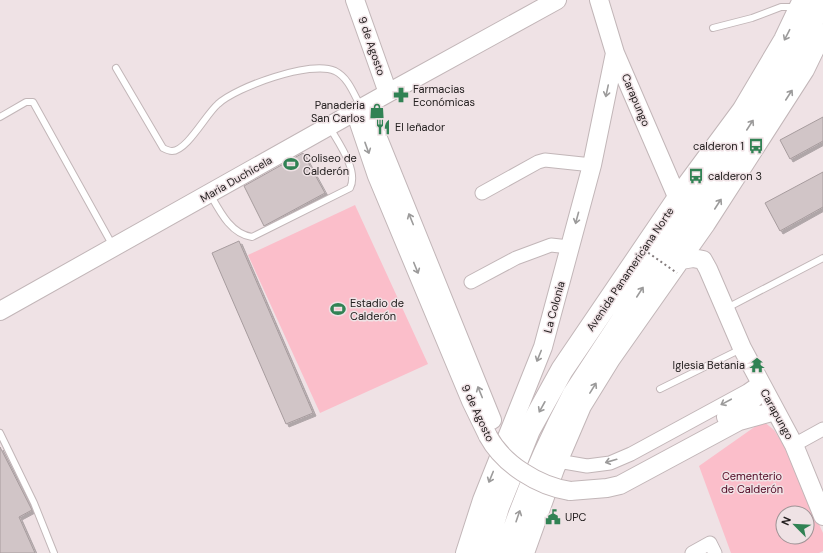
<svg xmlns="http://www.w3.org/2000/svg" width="823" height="553" viewBox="0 0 823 553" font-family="'DM Sans',sans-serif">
  <defs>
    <filter id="shadow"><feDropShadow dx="3" dy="3" stdDeviation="0" flood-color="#0004"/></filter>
  </defs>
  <rect width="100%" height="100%" fill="#efe2e5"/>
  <path fill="#fbbeca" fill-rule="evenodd" d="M355,205L428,364L320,413L248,255Z
    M763,421L774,430L783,444L823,533V551L819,553H731L699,466ZM783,513H807V537H783Z"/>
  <path fill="#d1c5c7" stroke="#a79c9e" filter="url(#shadow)" d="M823,117V141L790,159L780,140Z
    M303,153L325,193L264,226L244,186Z
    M823,172V207L780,231L765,203Z
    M239,241L313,413L286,424L212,253Z
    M0,447L32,510L19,517L35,553H0Z"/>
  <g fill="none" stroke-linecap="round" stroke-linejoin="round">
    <g stroke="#c2b6b8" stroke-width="8">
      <path id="lane" d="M713,28L752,18L781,7H796
        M116,68L163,148C165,149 169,151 172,151C187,151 206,114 218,104C236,87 311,60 335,71C349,78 354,95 361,107
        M0,117L26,102H33L113,246
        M210,194C220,212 231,234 252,237L350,188C359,171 338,142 330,128
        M727,308L823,258
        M660,389L741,349
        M0,433L34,503L54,553"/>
    </g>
    <g stroke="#c2b6b8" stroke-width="15">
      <path id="street" d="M482,193L538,162L545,160L592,165
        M471,282L516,258L551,245L569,247
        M794,445L823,429
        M558,461L587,466L610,463L631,454L747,391L760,382
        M692,553L710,543L715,553"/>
    </g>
    <g stroke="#c2b6b8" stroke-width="20">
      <path id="secondary" d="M355,0L388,93
        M599,0L615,53L678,199
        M365,106L492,420
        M355,111L377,176L471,401L488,436
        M681,260L693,258L703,260L708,269L742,348L794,445L823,516
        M0,311L388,93L557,0
        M726,417C742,408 755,404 761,385
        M570,491L607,488L620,485L739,421L775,411
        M465,553L482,500L543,347L592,165L615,53
        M525,553L555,469L582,406L611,359L706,224L805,70L823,33"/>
    </g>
    <g stroke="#c2b6b8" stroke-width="24">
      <path id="highway" d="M484,553L498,507L529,430L562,370L678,199L743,111L785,40L804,0
        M506,553C524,498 547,445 574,394L795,57L822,0"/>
    </g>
    <use href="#lane" stroke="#fff" stroke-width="6"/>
    <use href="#street" stroke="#fff" stroke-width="13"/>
    <use href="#secondary" stroke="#fff" stroke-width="18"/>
    <use href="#highway" stroke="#fff" stroke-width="22"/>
    <g stroke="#c2b6b8" stroke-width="20" stroke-linecap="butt">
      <path id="secondary-bridge" d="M488,436C503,464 538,486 570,491"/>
    </g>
    <path stroke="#837b7c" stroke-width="2" stroke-dasharray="2 3" stroke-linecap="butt" d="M640,247L677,273"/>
    <use href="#secondary-bridge" stroke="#fff" stroke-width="18"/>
  </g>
  <defs><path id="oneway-shaft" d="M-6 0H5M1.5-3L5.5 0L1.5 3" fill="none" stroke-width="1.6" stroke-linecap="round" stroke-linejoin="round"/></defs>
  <g stroke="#9c9b9b">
    <use href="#oneway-shaft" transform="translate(787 35) rotate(117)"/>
    <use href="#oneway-shaft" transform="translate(607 91) rotate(102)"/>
    <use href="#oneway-shaft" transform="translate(789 95) rotate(-57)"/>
    <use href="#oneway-shaft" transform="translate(750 125) rotate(-57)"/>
    <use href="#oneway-shaft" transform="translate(367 148) rotate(70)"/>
    <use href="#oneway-shaft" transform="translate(718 204) rotate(-57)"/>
    <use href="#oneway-shaft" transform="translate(577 218) rotate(105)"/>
    <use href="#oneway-shaft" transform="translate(411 219) rotate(-112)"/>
    <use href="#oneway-shaft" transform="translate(416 268) rotate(68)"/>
    <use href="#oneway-shaft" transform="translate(640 292) rotate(-57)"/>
    <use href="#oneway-shaft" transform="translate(539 356) rotate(112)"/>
    <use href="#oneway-shaft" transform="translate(593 388) rotate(-58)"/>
    <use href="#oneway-shaft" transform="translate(480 392) rotate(-112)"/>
    <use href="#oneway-shaft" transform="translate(726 402) rotate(152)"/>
    <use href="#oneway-shaft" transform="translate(542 407) rotate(119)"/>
    <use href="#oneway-shaft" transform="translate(611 461) rotate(164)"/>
    <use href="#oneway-shaft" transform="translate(491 477) rotate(112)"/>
    <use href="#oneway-shaft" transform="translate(518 516) rotate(-71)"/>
  </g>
  <defs>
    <g id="pharmacy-bare" transform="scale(1.2)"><path d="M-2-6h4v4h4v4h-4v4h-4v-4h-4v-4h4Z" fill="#318254" stroke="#efe2e5" stroke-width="2.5" paint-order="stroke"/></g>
    <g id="shop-bare" transform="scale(1.2)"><path d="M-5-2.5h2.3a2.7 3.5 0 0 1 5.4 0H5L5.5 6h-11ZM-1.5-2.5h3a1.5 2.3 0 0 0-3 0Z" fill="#318254" stroke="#efe2e5" stroke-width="2.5" paint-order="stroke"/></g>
    <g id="restaurant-bare" transform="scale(1.2)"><path d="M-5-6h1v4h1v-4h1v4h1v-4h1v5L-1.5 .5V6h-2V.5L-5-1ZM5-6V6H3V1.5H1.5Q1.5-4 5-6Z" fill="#318254" stroke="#efe2e5" stroke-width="2.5" paint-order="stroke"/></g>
    <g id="bus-bare" transform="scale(1.2)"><path d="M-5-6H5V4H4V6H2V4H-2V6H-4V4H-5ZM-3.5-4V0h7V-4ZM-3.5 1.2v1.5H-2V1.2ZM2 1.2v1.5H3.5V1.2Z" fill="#318254" stroke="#efe2e5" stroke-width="2.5" paint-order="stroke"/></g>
    <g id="stadium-bare" transform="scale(1.2)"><path d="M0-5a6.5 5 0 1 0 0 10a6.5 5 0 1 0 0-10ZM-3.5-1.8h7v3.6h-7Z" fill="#318254" stroke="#efe2e5" stroke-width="2.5" paint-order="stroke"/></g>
    <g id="temple-bare" transform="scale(1.2)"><path d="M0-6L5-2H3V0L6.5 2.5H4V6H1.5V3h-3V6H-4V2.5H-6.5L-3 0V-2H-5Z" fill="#318254" stroke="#efe2e5" stroke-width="2.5" paint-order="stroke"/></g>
    <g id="civic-bare" transform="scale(1.2)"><path d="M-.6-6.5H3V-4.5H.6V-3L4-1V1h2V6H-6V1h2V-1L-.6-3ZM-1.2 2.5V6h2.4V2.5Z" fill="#318254" stroke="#efe2e5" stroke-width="2.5" paint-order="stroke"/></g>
  </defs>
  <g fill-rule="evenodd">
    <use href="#pharmacy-bare" x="401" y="95"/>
    <use href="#shop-bare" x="377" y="111"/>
    <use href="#restaurant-bare" x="383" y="127"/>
    <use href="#bus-bare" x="756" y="146"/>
    <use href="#stadium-bare" x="291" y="164"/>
    <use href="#bus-bare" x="696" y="176"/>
    <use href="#stadium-bare" x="338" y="309"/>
    <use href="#temple-bare" x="757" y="365"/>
    <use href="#civic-bare" x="553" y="517"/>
  </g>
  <g text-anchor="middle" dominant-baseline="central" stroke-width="3" stroke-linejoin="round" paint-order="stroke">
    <g font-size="11" fill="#242020" stroke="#efe2e5">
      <text transform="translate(372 46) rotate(71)">9 de Agosto</text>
      <text transform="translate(636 100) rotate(67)">Carapungo</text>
      <text transform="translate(236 179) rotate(-30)">Maria Duchicela</text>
      <text transform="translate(630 269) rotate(-56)">Avenida Panamericana Norte</text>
      <text transform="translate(554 307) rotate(-75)">La Colonia</text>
      <text transform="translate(478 413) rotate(65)">9 de Agosto</text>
      <text transform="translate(777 414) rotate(61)">Carapungo</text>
    </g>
    <g font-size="11" fill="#242020" stroke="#efe2e5" text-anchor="start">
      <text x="413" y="89">Farmacias<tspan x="413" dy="13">Económicas</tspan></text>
      <text x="365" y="105" text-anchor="end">Panaderia<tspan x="365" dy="13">San Carlos</tspan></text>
      <text x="395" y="127">El leñador</text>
      <text x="744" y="146" text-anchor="end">calderon 1</text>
      <text x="303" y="158">Coliseo de<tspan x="303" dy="13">Calderón</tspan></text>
      <text x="708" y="176">calderon 3</text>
      <text x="350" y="303">Estadio de<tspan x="350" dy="13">Calderón</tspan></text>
      <text x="745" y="365" text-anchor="end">Iglesia Betania</text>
      <text x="565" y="517">UPC</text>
    </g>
    <g font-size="11" fill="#510924" stroke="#efe2e5">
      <text x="752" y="476">Cementerio<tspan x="752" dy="13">de Calderón</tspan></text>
    </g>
  </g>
  <g transform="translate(795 525) rotate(294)"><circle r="19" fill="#efe2e5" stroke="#9e9496"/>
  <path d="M0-3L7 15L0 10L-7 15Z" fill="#318254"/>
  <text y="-6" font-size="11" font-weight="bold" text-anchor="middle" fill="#242020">N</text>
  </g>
</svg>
